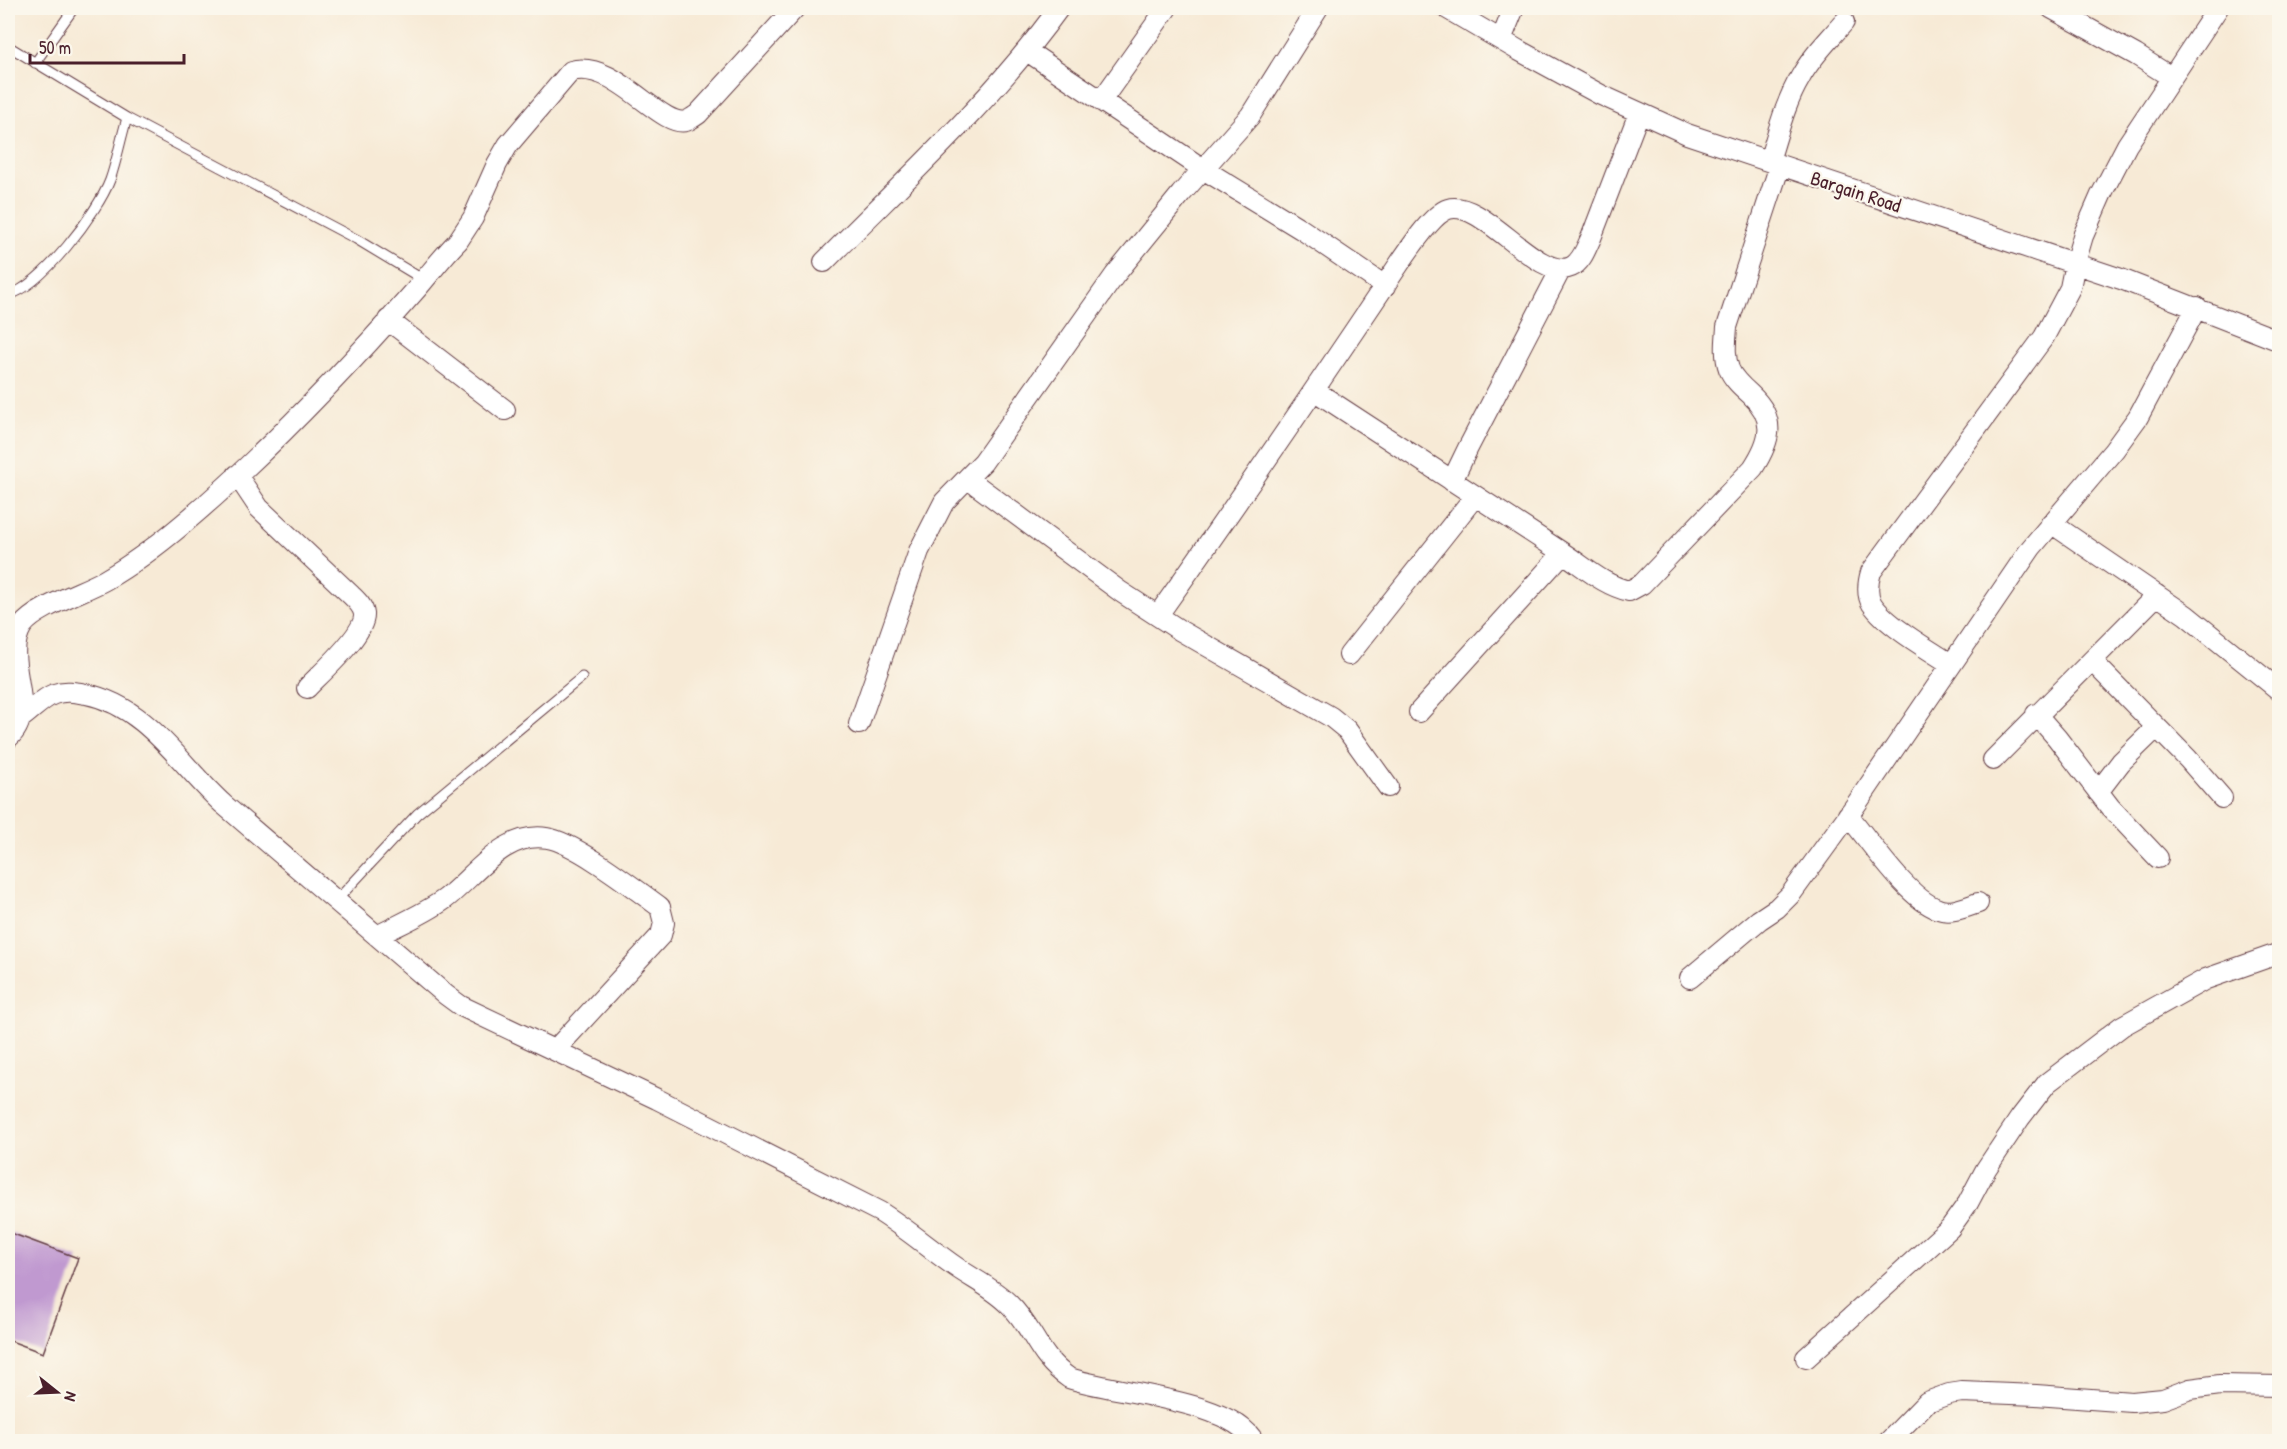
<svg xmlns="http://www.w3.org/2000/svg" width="2287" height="1449" viewBox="0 0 2287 1449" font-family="'Patrick Hand',sans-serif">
  <rect width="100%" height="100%" fill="#fbf7ec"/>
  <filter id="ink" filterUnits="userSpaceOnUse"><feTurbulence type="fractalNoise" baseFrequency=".0167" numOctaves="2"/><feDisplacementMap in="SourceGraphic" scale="12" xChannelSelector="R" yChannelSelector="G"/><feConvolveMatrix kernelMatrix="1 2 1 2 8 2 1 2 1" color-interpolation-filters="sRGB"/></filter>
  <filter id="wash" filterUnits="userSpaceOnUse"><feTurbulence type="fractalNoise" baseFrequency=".008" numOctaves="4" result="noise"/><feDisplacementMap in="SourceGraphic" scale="24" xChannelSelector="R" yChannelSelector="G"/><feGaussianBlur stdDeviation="1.35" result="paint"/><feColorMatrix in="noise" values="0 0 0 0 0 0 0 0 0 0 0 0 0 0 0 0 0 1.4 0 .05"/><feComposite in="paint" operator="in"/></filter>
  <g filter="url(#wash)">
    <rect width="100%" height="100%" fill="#f7ead6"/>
    <g id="blocks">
      <path fill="#c099d0" d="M8,1232L78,1258L43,1353L8,1340Z"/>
    </g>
  </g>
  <g filter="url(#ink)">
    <use href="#blocks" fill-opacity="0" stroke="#643d45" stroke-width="1.5"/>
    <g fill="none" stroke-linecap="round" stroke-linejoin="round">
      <g stroke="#643d45" stroke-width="11">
        <path id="lane" d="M8,46L127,118L356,239L424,280
          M35,63L74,8
          M8,295C41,287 98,212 110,180C117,160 121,138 127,118
          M336,901L417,814L582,677"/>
      </g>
      <g stroke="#643d45" stroke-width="22">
        <path id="street" d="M1446,8L1518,50L1601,95L1687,134L2121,279L2280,341
          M2051,8L2136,55L2171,77
          M1501,40L1514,8
          M1027,51L1203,169L1301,229L1385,286
          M1101,101L1167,8
          M1769,161C1778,133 1785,103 1800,78C1811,57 1829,40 1844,22
          M824,262C905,180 992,101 1059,8
          M388,320L505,410
          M1315,391L1563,553C1585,567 1603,585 1629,591L1642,584L1753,468C1771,440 1777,419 1750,394C1742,387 1733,379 1729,369C1724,355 1726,342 1727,327L1780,165
          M237,475L259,508L351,595C356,600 363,606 364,614C366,634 320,674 307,688
          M968,479L1121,592L1181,631L1331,717L1347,730L1388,787
          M1452,481L1468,448L1561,269
          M2051,523L2186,615L2280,691
          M1158,615C1236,505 1312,394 1387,282C1399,265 1429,215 1448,209C1482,198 1538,282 1571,267C1582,262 1586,248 1591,238L1639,113
          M1349,655L1475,496
          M2092,661L2188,759L2222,798
          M1951,664C1929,650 1886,625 1872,604C1866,594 1868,582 1871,572L2044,337L2070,288L2075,263L2083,236L2101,195L2127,145L2218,8
          M1419,712L1563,553
          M2036,714L2057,738L2110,807L2158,858
          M21,718C31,711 43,698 54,694C65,690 75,692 86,694C147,706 180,765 223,804L446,995L461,1006L657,1099L880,1212C907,1229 930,1249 956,1267C973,1279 993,1288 1009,1304C1034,1328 1037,1356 1069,1378C1113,1393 1233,1400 1254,1442
          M859,724L919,551L944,502L983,462L1115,275L1181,194L1250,116L1318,8
          M8,738C41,710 0,662 22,626C36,607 84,592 105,580C133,564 158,545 183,524C266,454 342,374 414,292C429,275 442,257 458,241L473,218L497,164L508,145L571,71C615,59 660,128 686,121C690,120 695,116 698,114L795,8
          M1993,760L2157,595
          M2098,792L2121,762L2157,727
          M1848,815C1869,840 1908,899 1938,909C1951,914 1966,907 1978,903
          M377,936C400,924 424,914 445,899C475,876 504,831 547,838C575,842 635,889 660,907L664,923L661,935L555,1050
          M1690,978L1759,920L1777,908L1791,894L1855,806L2031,548L2114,450L2138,417L2197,307
          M1806,1358L1950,1228L1968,1203L1986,1169L2020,1118L2047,1083L2122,1026L2206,979L2280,953
          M1888,1442L1927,1402L1949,1394L1962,1392L2036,1395L2132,1402L2163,1399L2190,1389L2220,1385L2280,1386"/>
      </g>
      <use href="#lane" stroke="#fff" stroke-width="9"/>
      <use href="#street" stroke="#fff" stroke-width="20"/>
    </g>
  </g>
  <g text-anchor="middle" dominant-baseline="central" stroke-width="4.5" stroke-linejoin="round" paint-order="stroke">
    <g font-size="20" fill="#4a1f2b" stroke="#fbf7ec">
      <text transform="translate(1856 191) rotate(18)">Bargain Road</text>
    </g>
  </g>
  <rect width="2287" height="1449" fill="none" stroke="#fbf7ec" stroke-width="30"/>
  <g transform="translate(57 1392) rotate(108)" stroke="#fbf7ec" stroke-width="4.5" paint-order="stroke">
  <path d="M0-4.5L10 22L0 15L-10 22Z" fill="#4a1f2b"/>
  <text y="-9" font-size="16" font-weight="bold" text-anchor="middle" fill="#4a1f2b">N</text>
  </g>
  <path d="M30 54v9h154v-9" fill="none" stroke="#4a1f2b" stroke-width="3"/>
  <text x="39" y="54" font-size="18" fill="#4a1f2b" stroke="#fbf7ec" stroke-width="4.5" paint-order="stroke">50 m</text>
</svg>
